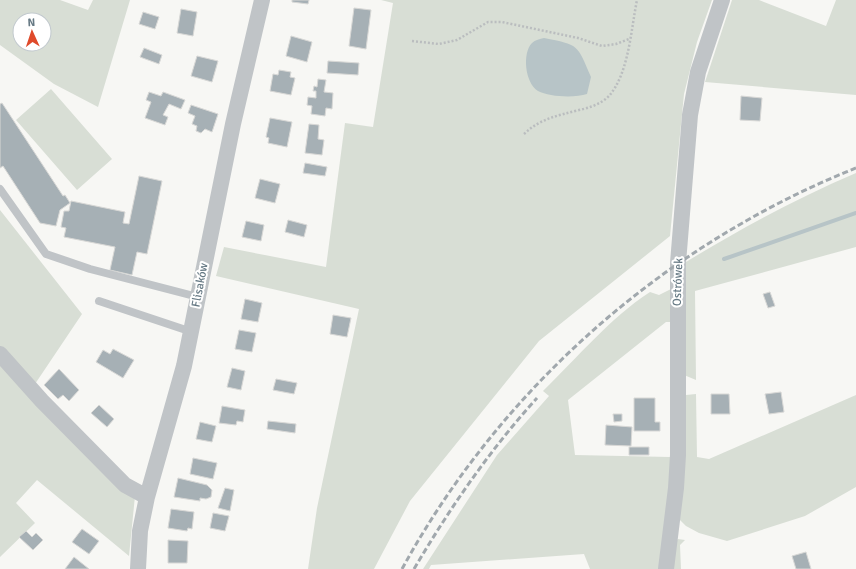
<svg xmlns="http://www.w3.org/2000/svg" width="856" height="569" viewBox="0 0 856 569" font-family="Signika,sans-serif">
  <rect width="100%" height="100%" fill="#f7f7f4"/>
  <path fill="#d8ded5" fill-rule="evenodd" d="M0,0H60L88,10L93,0H130L98,107L54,84L0,45ZM20,20H44V44H20Z
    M381,0H712L697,42L684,94L670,236L539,341L410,501L374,569H308L317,508L359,309L216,276L224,247L326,267L345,123L373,127L393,3Z
    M732,0H759L826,26L836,0H856V95L705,82Z
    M51,89L112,159L77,190L16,120Z
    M856,173V247L695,291L696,380L684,375L681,265C738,230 795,199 856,173Z
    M0,210L82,314L35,384L135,496L129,556L37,480L16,503L35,523L0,557Z
    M673,288L672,322H666L568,400L575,455L670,457L671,486L660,569H590L584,554L431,565L429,569H423L497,455L549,396L543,391C577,358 610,318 650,292L659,295Z
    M696,394L697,457L709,459L856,395V487L805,516L727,541L699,533L686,526L676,516L686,395Z
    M678,539L685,540L680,545L681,569H670L674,543Z"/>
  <path fill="#b7c4c7" d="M544,38C579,45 577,44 591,77L587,94C575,98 549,97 538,91C525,83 522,53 532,43C535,40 540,39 544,38Z"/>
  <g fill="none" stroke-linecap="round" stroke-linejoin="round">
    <path stroke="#b7c4c7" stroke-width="4" d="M724,259L856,213"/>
  </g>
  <path fill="#a6b0b5" stroke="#d8d8d6" d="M292,0H309L308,4L292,2Z
    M354,8L371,10L366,49L349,46Z
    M181,9L197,12L193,36L177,33Z
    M143,12L159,17L155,29L139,24Z
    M291,36L312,42L307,62L286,56Z
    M144,48L162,55L159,64L140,57Z
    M197,56L218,61L212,82L191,76Z
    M328,61L359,63L358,75L327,73Z
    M279,70L291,72L290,77L295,78L291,95L270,91L273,74L278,75Z
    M318,79L326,80L324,92L333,93L332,109L326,108L325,116L311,114L312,106L307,105L308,97L316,98V91H313L314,86L317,87Z
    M149,92L161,96L163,92L185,100L181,109L169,104L163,115L168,117L165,125L145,118L151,102L146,100Z
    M741,96L762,98L760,121L740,120Z
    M2,103L63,196L65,195L70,203L60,210L56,226L40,223L3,166L0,168V104Z
    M191,105L218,114L212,132L205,129L201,133L196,131L197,126L192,124L195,116L188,113Z
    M270,118L292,122L287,147L268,143L269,138L266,137Z
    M309,124L319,125L318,139L324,140L322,155L305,153Z
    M305,163L327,167L325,176L303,173Z
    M139,176L162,181L147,254L137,252L132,275L110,270L115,247L64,237L66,228L61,227L64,211H69L71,201L125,212L123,223L129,224Z
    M260,179L280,184L275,203L255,198Z
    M288,220L307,225L304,237L285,232Z
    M246,221L264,225L261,241L242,237Z
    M770,292L775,306L768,308L763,294Z
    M245,299L262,303L258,322L241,319Z
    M333,315L351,318L347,337L330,334Z
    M239,330L256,333L252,352L235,349Z
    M113,349L134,360L123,378L96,362L103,350L110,354Z
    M232,368L245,371L241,390L227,387Z
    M59,369L79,390L69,401L63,395L58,399L44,385Z
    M276,379L297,383L294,394L273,390Z
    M781,392L784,412L769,414L765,394Z
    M711,394H729L730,414H711Z
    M634,398H655V422H660V431H634Z
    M99,405L114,419L107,427L91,413Z
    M222,406L245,410L243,422L237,421L236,425L219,423Z
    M613,414H622V421L614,422Z
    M268,421L296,424L295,433L267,429Z
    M200,422L216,426L212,442L196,439Z
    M606,425L632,427L631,446L605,445Z
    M629,447H649V455H629Z
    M193,458L217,463L213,479L190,474Z
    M178,478L207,485L212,490L211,497L206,499L200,498V501L174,497Z
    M225,488L234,490L230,511L218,508Z
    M171,509L194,512L192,529L188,528L187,531L168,528Z
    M213,513L229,516L225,531L210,528Z
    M82,529L99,541L89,554L72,542Z
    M26,531L32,537L36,533L43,540L33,550L19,537Z
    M168,540L188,541L187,563H168Z
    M806,552L811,569H796L792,556Z
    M74,557L89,569H65Z"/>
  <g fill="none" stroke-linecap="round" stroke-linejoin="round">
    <path stroke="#babdbf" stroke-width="2.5" stroke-dasharray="2 2" stroke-linecap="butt" d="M412,41L439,44L457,40L488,22H502L578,38L602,46L616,44L629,39
      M524,134C541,118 557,116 579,110C589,108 601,104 609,96C629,73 631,29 637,0"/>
    <path stroke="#c0c4c7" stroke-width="8" d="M0,189L46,254L90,269L198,297
      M99,301L192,332"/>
    <path stroke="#c0c4c7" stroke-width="16" d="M0,354L42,401L125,485L147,497
      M138,569L140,531L147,497L184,366L233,124L262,0
      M666,569L676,488L678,455V263L690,115L698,72L722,0"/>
    <path stroke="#a1a8ad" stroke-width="3" stroke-dasharray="6 3" stroke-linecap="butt" d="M402,569C501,388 665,244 856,168
      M414,569C450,508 489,451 537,398"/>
  </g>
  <g text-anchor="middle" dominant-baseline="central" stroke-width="4" stroke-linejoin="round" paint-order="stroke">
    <g font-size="12" fill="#667984" stroke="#fff">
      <text transform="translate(678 282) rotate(-88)">Ostrówek</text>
      <text transform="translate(200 285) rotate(-79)">Flisaków</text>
    </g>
  </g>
  <g transform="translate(32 32) rotate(357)"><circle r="19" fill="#ffffff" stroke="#c2c9ce"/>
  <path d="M0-3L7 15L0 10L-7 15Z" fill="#df4a2b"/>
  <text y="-6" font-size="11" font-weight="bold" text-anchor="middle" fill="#667984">N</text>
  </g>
</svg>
